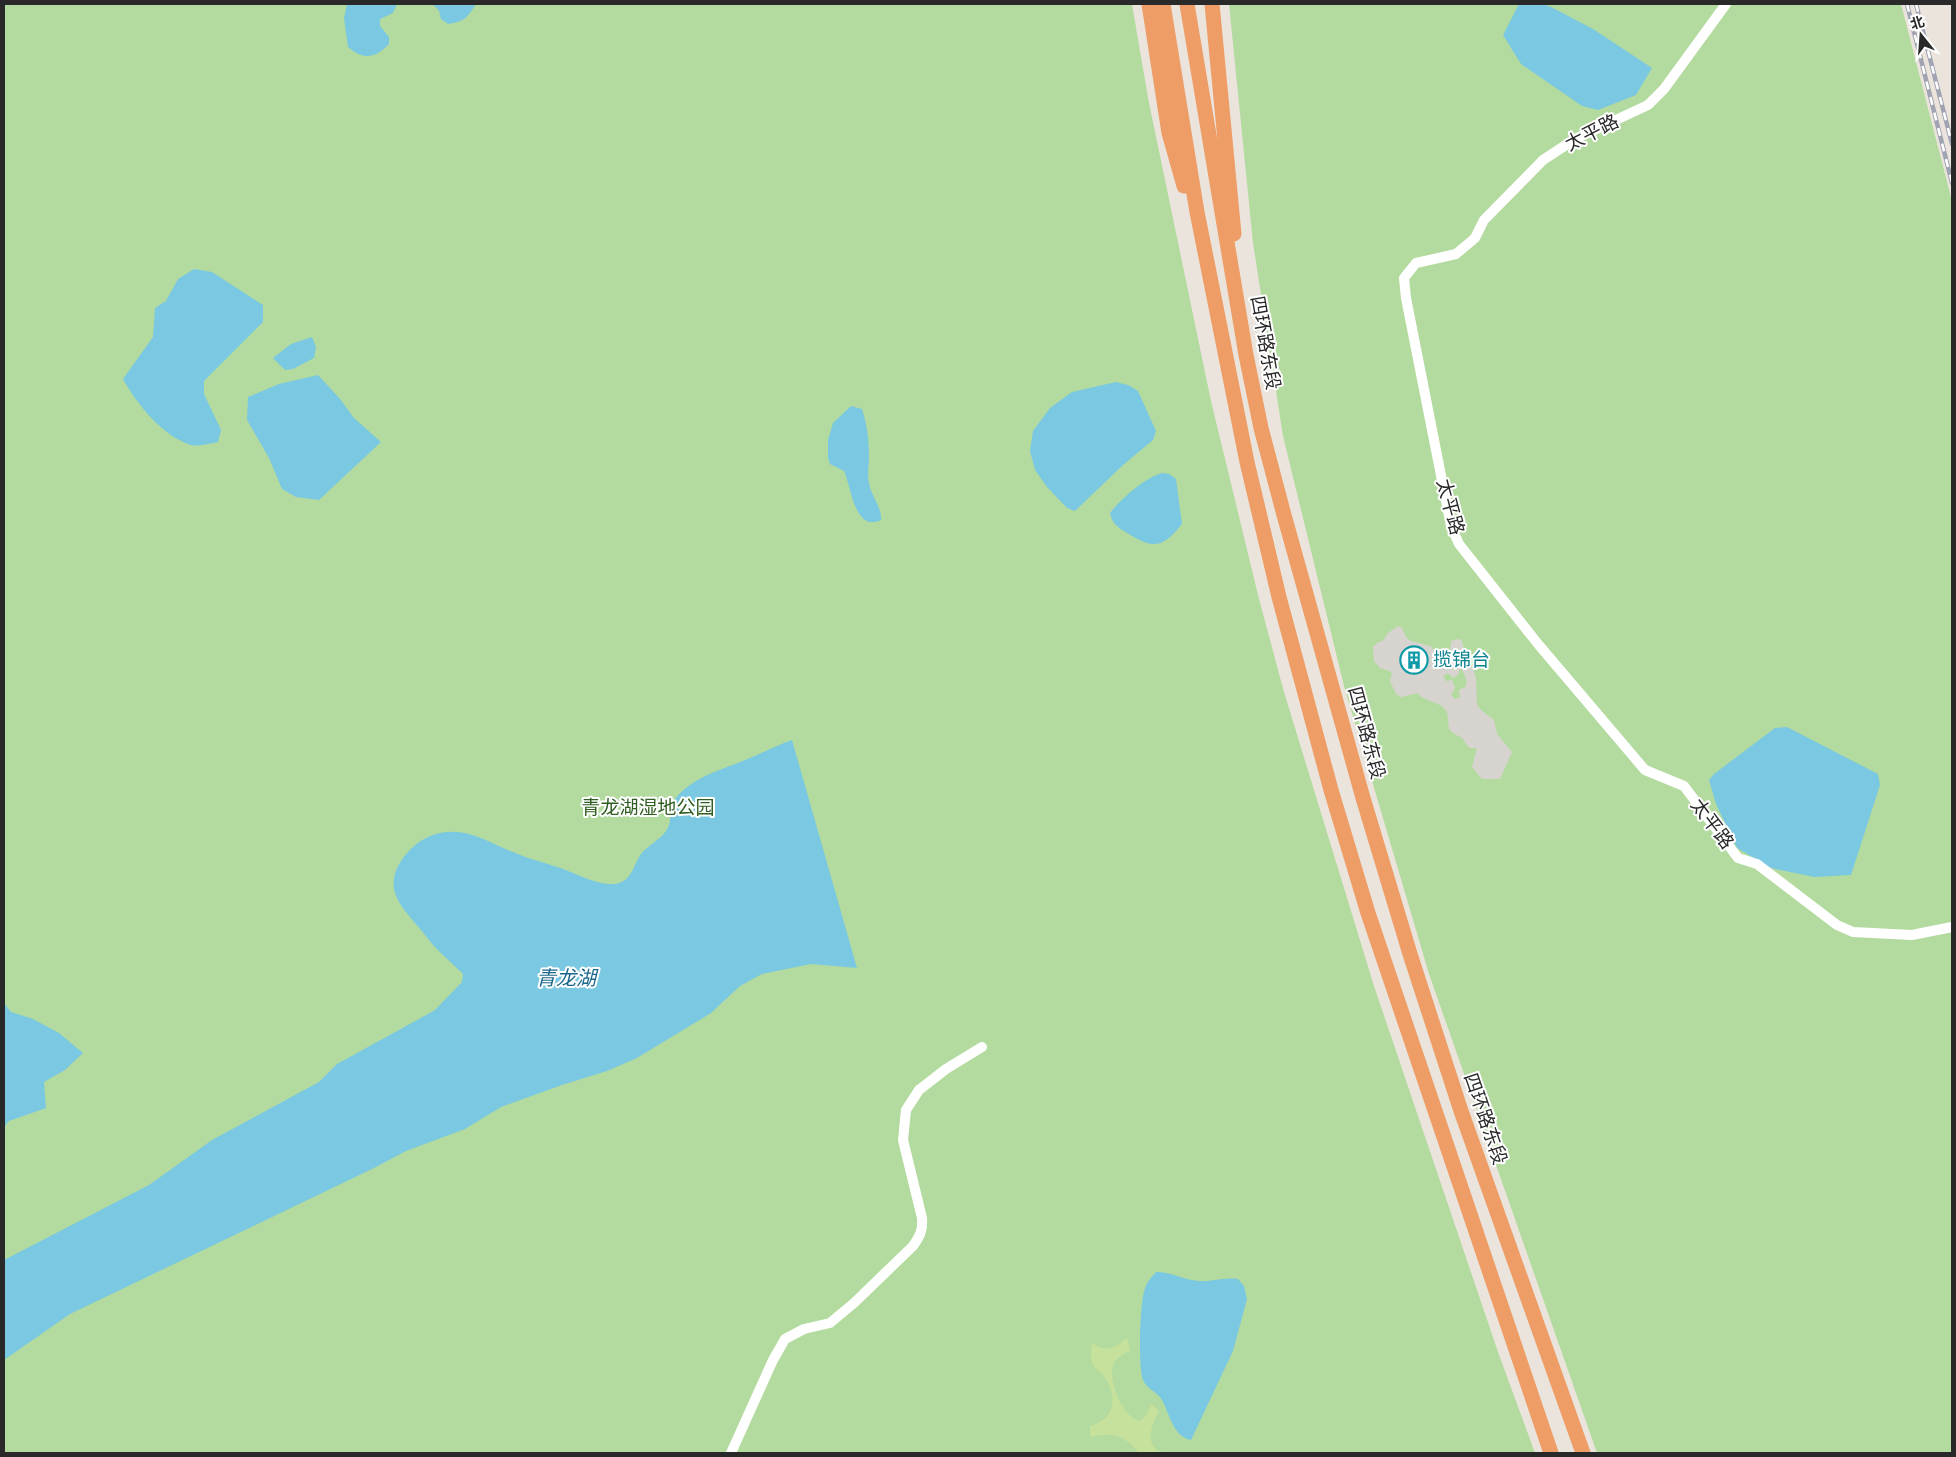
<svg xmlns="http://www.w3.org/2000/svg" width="1956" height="1457" viewBox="0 0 1956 1457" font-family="Signika,'Noto Sans SC',sans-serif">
  <rect width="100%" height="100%" fill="#eae4dd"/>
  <path fill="#b4db9f" d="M4,4H1132L1149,103L1211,401L1259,599L1284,692L1374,986L1498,1352L1535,1453H4Z
    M1229,4H1901L1952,201V1453H1597L1429,974L1344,686L1283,436L1253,243Z"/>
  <path fill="#c5e19b" d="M1127,1338L1130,1351C1123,1354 1115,1358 1113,1366C1108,1381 1123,1418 1140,1421L1147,1414L1151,1404L1159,1411C1154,1421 1146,1436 1154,1447C1156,1451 1161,1451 1164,1453H1139C1124,1435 1113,1432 1090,1437V1426C1116,1419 1118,1397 1104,1376C1100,1372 1093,1367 1092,1361C1090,1356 1092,1350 1091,1345L1094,1344C1105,1353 1117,1347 1127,1338Z"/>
  <path fill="#d7d3cf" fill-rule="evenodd" d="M1398,626L1402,628L1406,637L1411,641L1430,646L1443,658H1450L1451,641L1459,639L1462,641L1467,661L1473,669L1476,678L1477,704L1481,710L1494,720L1497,734L1512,752L1500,779H1482L1472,767L1477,748H1469L1462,738L1453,733L1449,729L1447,712L1442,706L1421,697L1418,693L1401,697L1396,694L1390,681L1392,674L1390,671L1380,668L1374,661L1373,647L1377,643L1384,640L1387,634ZM1414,647L1423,650L1428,658V662L1424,670L1416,674L1405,670L1401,662V658L1406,650ZM1462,669L1467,682L1465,687L1459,690L1460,697L1455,699L1451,695L1455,688L1452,680L1446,681L1443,676L1448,673L1453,678L1459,674V670Z"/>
  <path fill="#7ac8e1" d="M347,4H397L393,13L380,19V26L389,37V44C375,59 363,60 348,47L344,18Z
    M433,4H476C468,17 464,22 448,24L441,19L439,11Z
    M1519,4H1542L1551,7L1593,29L1652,68L1636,95L1598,110L1582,106L1521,64L1503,35Z
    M194,269L212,272L263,305V322L204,381V394L221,430L218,442C211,443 199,447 191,445C161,435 138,405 123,379L153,337L155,308L166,301L178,279Z
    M312,337L316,347L314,358L293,369L285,370L273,358L291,344Z
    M318,375L340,399L354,418L381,442L319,500L296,497L282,489L269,458L247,420L248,397L279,384Z
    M1116,382L1128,385L1138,391L1156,431L1153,440L1122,466L1075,511L1067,508L1047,487L1035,470L1030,451L1033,431L1050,408L1072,392Z
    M851,406L862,409C867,425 869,439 869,456C869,465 867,474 869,483C871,496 882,507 881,520C854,533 851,485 844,471L830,464L828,458V440L833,423Z
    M1162,473L1169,474L1176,479L1182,524C1162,549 1153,549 1127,533C1118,528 1112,523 1110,513C1122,498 1143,479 1162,473Z
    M1787,727L1878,774L1880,785L1851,875L1814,877L1771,868L1737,848L1716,804L1709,780L1714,774L1775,728Z
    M792,740L857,968L811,964L762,974L740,986L711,1013L637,1058L607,1071L562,1085L501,1107L465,1129L406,1151L374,1168L70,1314L4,1360V1260L149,1185L212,1140L319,1082L337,1064L428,1014L435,1010L462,982L463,974C453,964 442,955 433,945C429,940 425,935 421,930C402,907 381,889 403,858C411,847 422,838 436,834C467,825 490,844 518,854C534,861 552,864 568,871C581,876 605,888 619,883C632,879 634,864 641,854C648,845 660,840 666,831C674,821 667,808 675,799C693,776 725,769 750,758C764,752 778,745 792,740Z
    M4,1003L11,1012L33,1019L59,1033L83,1053L65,1070L44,1082L46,1108L9,1121L4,1127Z
    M1156,1272C1172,1272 1184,1280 1199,1281C1212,1282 1223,1277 1238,1279L1244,1286L1247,1299L1233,1351L1191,1440C1174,1437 1170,1416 1163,1402C1159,1392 1147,1390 1143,1380C1138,1368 1140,1305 1144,1292C1146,1283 1150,1279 1156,1272Z"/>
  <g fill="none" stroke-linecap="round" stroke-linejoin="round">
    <path stroke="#fff" stroke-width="10" d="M1726,4L1664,89L1648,105L1575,139L1543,160L1484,220L1475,238L1456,254L1416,263L1404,278L1406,298L1451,526L1459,544L1538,644L1645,770L1684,786L1738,858L1757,864L1837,925L1853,932L1912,935L1952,927
      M731,1453L773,1360L785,1339L804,1329L830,1323L854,1303L913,1246C920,1236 923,1230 922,1218L903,1140L906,1110L919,1090L946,1069L982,1047"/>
    <path stroke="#ed9d65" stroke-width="15" d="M1149,4L1169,133L1184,186
      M1163,4L1197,212L1247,462L1279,597L1331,790L1368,913L1551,1453
      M1187,4L1246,355L1261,428L1284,515L1363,798L1410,954L1461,1111L1583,1453
      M1212,4L1234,234"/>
    <g stroke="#a0a3b2" stroke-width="4.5">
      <path id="rail" d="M1907,4L1952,183
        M1916,4L1952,144"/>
    </g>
    <use href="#rail" stroke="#fff" stroke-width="2.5" stroke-dasharray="8" stroke-linecap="butt"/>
  </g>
  <defs>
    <g id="building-ring" transform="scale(1.4375)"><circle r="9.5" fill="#fff" stroke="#0f9aa8" stroke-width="1.5"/><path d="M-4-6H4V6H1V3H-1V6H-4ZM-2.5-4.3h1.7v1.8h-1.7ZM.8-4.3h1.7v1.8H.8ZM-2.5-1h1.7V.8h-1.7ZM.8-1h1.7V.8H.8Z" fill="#0f9aa8"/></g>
  </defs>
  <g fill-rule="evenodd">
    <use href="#building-ring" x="1414" y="660"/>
  </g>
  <g text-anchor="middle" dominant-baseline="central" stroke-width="4" stroke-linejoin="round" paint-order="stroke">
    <g font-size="19" fill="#292929" stroke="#fff">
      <text transform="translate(1592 133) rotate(-27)">太平路</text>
      <text transform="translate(1265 343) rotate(80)">四环路东段</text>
      <text transform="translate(1450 507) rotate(75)">太平路</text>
      <text transform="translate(1366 733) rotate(75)">四环路东段</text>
      <text transform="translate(1712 824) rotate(53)">太平路</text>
      <text transform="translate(1485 1119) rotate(71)">四环路东段</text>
    </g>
    <g font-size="19" fill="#0d838f" stroke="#fff" text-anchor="start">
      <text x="1433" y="660">揽锦台</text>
    </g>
    <g font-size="19" fill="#2f5e21" stroke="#fff">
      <text x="648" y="808">青龙湖湿地公园</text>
    </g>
    <g font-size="20" font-style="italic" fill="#1b678c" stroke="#fff">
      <text x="566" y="978">青龙湖</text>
    </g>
  </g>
  <rect width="1956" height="1457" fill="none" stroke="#292929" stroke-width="10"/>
  <g transform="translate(1921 35) rotate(343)" stroke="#ffffff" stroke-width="4" paint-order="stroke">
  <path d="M0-4L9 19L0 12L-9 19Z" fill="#292929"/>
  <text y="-8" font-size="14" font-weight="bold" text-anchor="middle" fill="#292929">北</text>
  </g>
</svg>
